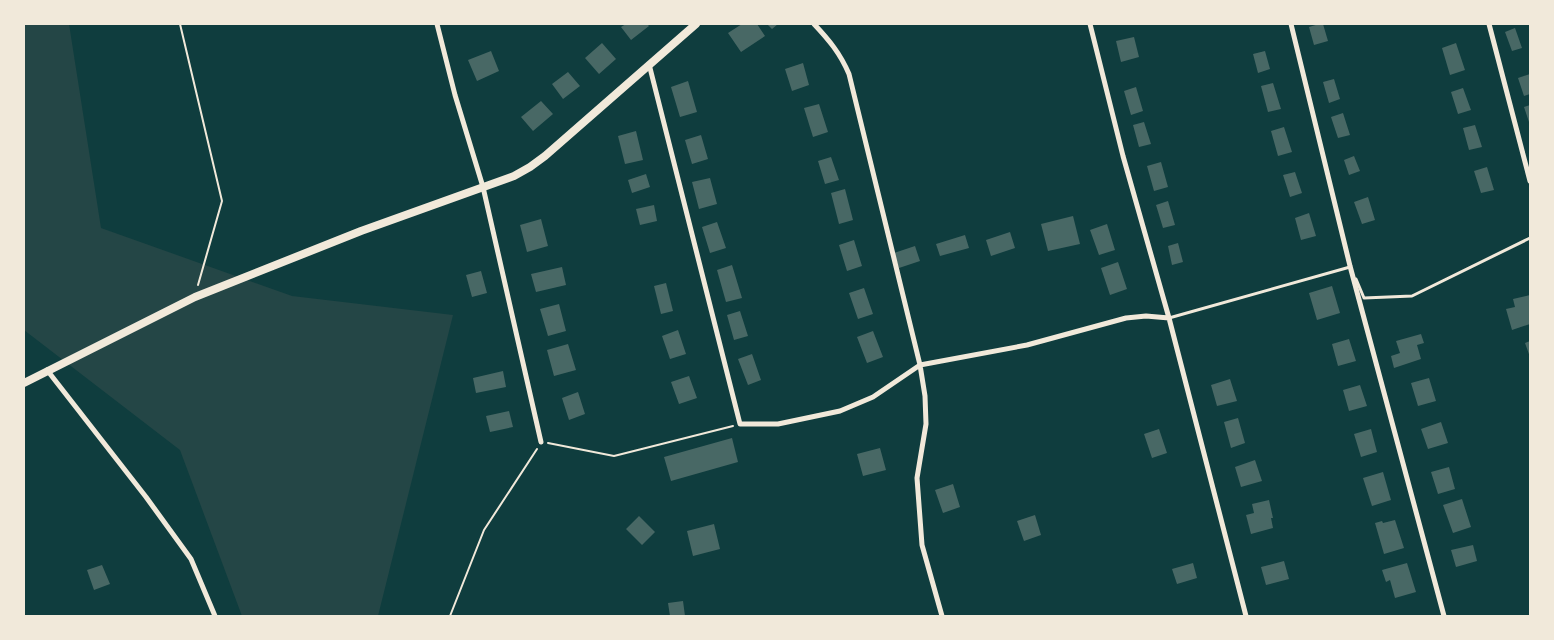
<svg xmlns="http://www.w3.org/2000/svg" width="1554" height="640" viewBox="0 0 1554 640" font-family="'Fira Sans',sans-serif">
  <rect width="100%" height="100%" fill="#0f3d3e"/>
  <path fill="#244646" d="M24,24H69L101,228L292,296L453,315L378,616H242L180,450L24,330Z"/>
  <path fill="#486865" d="M626,24H647L649,26L631,40L621,27Z
    M742,24H757L765,36L741,52L728,33Z
    M767,24H778L772,29Z
    M1319,24H1323L1328,41L1314,45L1309,27Z
    M1515,28L1522,48L1512,51L1505,32Z
    M1134,37L1139,57L1121,62L1116,41Z
    M602,43L616,59L599,74L585,58Z
    M1456,43L1465,70L1450,75L1442,48Z
    M491,51L499,71L477,81L468,60Z
    M1265,51L1270,69L1258,73L1253,54Z
    M803,63L809,85L792,91L785,69Z
    M568,72L580,86L563,99L552,84Z
    M1530,74V94L1524,96L1518,78Z
    M1334,79L1340,99L1329,103L1323,82Z
    M688,81L697,112L680,117L671,87Z
    M1273,83L1281,109L1268,112L1261,86Z
    M1136,87L1143,111L1131,115L1124,91Z
    M1463,88L1471,110L1458,114L1451,92Z
    M541,101L553,114L533,131L521,117Z
    M819,104L828,132L813,137L804,108Z
    M1530,105V125L1524,107Z
    M1343,113L1350,135L1338,138L1331,117Z
    M1144,122L1151,144L1139,147L1133,125Z
    M1475,125L1482,147L1469,150L1463,128Z
    M1284,127L1292,152L1278,156L1271,131Z
    M636,131L643,160L625,164L618,136Z
    M701,135L708,159L692,164L685,140Z
    M1354,156L1360,171L1349,175L1344,160Z
    M831,157L839,180L825,184L818,161Z
    M1161,162L1168,187L1154,191L1147,166Z
    M1487,167L1494,190L1481,193L1474,171Z
    M1295,172L1302,193L1290,197L1283,175Z
    M646,174L650,187L632,193L628,180Z
    M710,178L717,204L699,209L692,182Z
    M845,189L853,220L839,224L831,193Z
    M1368,197L1375,220L1362,224L1354,202Z
    M1168,201L1175,225L1163,228L1156,205Z
    M654,205L657,221L640,225L636,209Z
    M1309,213L1316,236L1301,240L1295,218Z
    M1073,216L1080,244L1048,251L1041,224Z
    M541,219L548,246L527,252L520,225Z
    M717,222L726,248L710,253L702,227Z
    M1107,224L1115,250L1099,255L1090,230Z
    M1010,232L1015,248L991,256L986,240Z
    M965,235L969,248L940,256L936,244Z
    M854,240L862,266L847,271L839,245Z
    M1178,243L1183,262L1172,265L1168,246Z
    M915,246L920,261L899,268L894,253Z
    M1118,262L1127,289L1110,295L1101,268Z
    M732,265L742,298L726,302L717,270Z
    M562,267L566,285L536,292L531,274Z
    M481,271L487,293L472,297L466,275Z
    M666,283L673,311L661,314L654,286Z
    M1332,286L1340,313L1317,320L1309,293Z
    M864,288L873,314L858,319L849,293Z
    M1530,295V324L1512,330L1506,309L1515,307L1513,299Z
    M559,304L566,331L548,336L540,309Z
    M740,311L748,336L734,340L727,315Z
    M678,330L686,354L670,359L662,336Z
    M873,331L883,357L867,363L857,337Z
    M1421,334L1424,343L1417,345L1421,359L1394,368L1391,356L1400,353L1396,341Z
    M1349,339L1356,361L1338,366L1332,344Z
    M1530,341V357L1525,343Z
    M568,344L576,370L554,376L547,350Z
    M752,354L761,380L748,385L738,359Z
    M503,371L506,387L476,393L473,378Z
    M689,376L697,398L679,404L671,382Z
    M1429,378L1436,401L1418,406L1411,383Z
    M1230,379L1237,401L1217,406L1211,385Z
    M1360,385L1367,406L1349,411L1343,390Z
    M578,392L585,414L569,420L562,398Z
    M509,411L513,427L490,432L486,416Z
    M1238,418L1245,443L1231,448L1224,422Z
    M1441,422L1448,443L1428,449L1421,429Z
    M1159,429L1167,453L1152,458L1144,434Z
    M1371,429L1377,452L1361,457L1354,434Z
    M732,438L738,462L671,481L664,457Z
    M880,448L886,470L863,476L857,454Z
    M1255,460L1262,481L1241,487L1235,467Z
    M1449,467L1455,489L1438,494L1431,472Z
    M1383,472L1391,500L1372,506L1363,478Z
    M953,484L960,507L943,513L935,490Z
    M1462,499L1471,527L1453,533L1443,505Z
    M1269,500L1273,518H1271L1273,528L1251,534L1246,515L1254,513L1252,504Z
    M1035,515L1041,535L1024,541L1017,521Z
    M639,516L655,532L642,545L626,529Z
    M1395,520L1404,548L1384,554L1375,523L1382,521L1383,523Z
    M714,524L720,549L693,556L687,531Z
    M1473,545L1477,561L1456,567L1451,550Z
    M1284,561L1289,579L1266,585L1261,567Z
    M1193,563L1197,578L1177,584L1172,569Z
    M1407,563L1416,592L1395,598L1390,580L1386,582L1382,570Z
    M102,565L110,584L94,590L87,570Z
    M683,601L685,616H670L668,603Z"/>
  <g fill="none" stroke-linecap="round" stroke-linejoin="round">
    <path stroke="#f1e9da" stroke-width="2" d="M180,24L222,201L198,285
      M548,443L614,456L733,426
      M450,616L484,530L537,449"/>
    <path stroke="#f1e9da" stroke-width="3" d="M1356,279L1364,298L1412,296L1530,238
      M1169,318L1350,267"/>
    <path stroke="#f1e9da" stroke-width="5" d="M437,24L455,95L483,187L541,442
      M1090,24L1123,156L1169,318L1246,616
      M1291,24L1350,266L1444,616
      M1489,24L1530,181
      M649,64L740,424H778L840,411L873,397L920,365L849,74C840,53 829,40 814,24
      M47,370L146,497L191,559L215,616
      M942,616L922,545L917,478L926,424L925,396L920,365L1027,345L1126,318L1146,316L1169,318"/>
    <path stroke="#f1e9da" stroke-width="8" d="M24,383L195,297L361,231L514,176L530,167L545,156L696,24"/>
  </g>
  <rect width="1554" height="640" fill="none" stroke="#f1e9da" stroke-width="50"/>
</svg>
